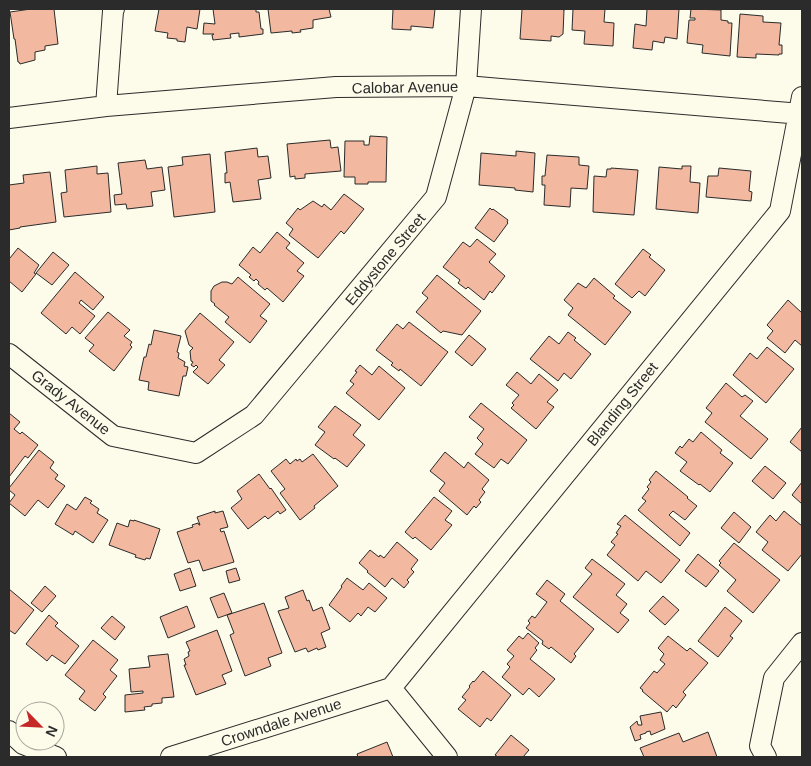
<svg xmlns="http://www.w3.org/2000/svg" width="811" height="766" viewBox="0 0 811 766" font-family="Arial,sans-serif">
  <rect width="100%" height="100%" fill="#fdfbea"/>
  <path fill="#f2b8a0" stroke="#2b2b2b" d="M31,9H54L58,44L45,46V50L35,52V60L20,64L19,62H18L15,39H14L10,12Z
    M159,9H200L197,29L187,27L185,42L177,41V39L167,38L168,33L155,31Z
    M213,9H256V12H259L261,29H263V34L239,37V33L230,34L231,38L213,40L212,35L214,34H203L204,23L215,24Z
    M268,9H329L331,17L313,20V28L300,30L301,32L292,33V31L271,33Z
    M393,9H435L433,28L411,26V30L392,29Z
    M522,9H563V10H564L563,34L559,37L551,36V41L520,39Z
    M573,9H605L604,22L614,23L613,46L584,44L585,31L572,30Z
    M647,9H679L677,39L665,37L664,43L653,41L652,50L633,48L635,24L646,26Z
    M691,9L721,10V20L728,21V23H732L730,56L702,53L703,45L687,43L689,20H695V18H690Z
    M740,14L763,16V22L781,23L779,45H782V54H779V55L756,54V58L737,57Z
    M370,136L387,137L386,182H368V184H355V177H344L345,141H364V145H369Z
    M330,140L331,148L338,147L341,171L305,174V178L295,179V176L290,177L287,144Z
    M257,148L258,157L268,156L271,178L258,180L261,199L233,202L230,182L225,183V173H227L225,152Z
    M516,151L535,153L533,192L515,190V188L479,185L481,153L516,156Z
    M210,154L215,212L174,217L168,167L183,165L182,157Z
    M547,155L579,157V165L589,166L587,189L571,188L570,207L544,205L545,185H542V176H545Z
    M145,160L147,169L162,167L165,190L151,192L153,206L127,209L126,204L115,205L114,195L122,194L118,163Z
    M97,166V174L108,173L111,212L64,217L61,193L67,192L65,170Z
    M682,166H691L690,182L700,183L698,213L656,209L659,167L682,169Z
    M611,168L638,170L634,215L593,212L594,176L606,177L607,169H611Z
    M719,168L751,171L749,191L752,192L751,201L706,197L708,176H718Z
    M50,172L56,222L20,227V228L9,230V185L24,183L23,175Z
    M344,194L364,209L344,234L341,231L318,258L289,235L293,229L286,223L298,208L300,210L313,201L322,207L324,204L331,210Z
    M490,208L492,210L493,209L508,220L507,222L508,223L494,242L475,228Z
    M277,232L290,243L286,248L304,263L297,271L304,276L283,302L267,288L265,290L258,284L259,282L256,279L254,281L249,277L251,275L239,265L253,247L260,253Z
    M477,239L496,254L489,262L505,276L492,293L490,291L484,300L468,287L466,289L458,283L460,280L443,267L463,242L470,247Z
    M18,248L39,265L34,273L36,274L22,292L9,281V257L10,258Z
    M643,249L651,255L649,257L665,270L645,296L639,291L632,298L615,284Z
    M53,252L69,265L52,285L36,273Z
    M75,272L104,297L93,310L81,300L79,303L95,316L80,334L72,327L66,334L41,313Z
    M437,275L481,311L462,335L443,331L441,333L416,312L428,298L422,293Z
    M238,277L270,304L260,316L267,321L250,343L225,322L229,317L214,305L215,304L211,301V291L214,286L222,282H227L232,284Z
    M594,278L615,296L613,298L631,312L605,345L568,315L573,308L564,300L578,283L586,288Z
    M788,300L802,313V346L795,340L785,353L767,338L773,331L767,325Z
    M108,312L130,330L124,336L132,342L130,345L132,347L114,371L89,351L94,345L85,338Z
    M200,313L234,342L219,360L225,365L208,384L193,372L198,367L196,365L194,367L191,365L193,362L191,361L190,351L193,348L189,345L185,331Z
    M409,322L448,352L421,386L400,369L399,371L391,365L393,363L376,350L397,324L403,329Z
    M154,330L181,336L177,352L179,353L178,358L185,362L184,366L188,367L186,376H183L179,396L148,390L149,382L139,380L144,357H146L149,344L151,345Z
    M568,332L576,338L574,340L591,354L571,379L564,373L558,381L530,359L549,336L559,344Z
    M469,335L486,349L472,366L455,352Z
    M767,347L794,369L766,403L733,375L750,353L757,359Z
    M360,365L372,375L379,366L405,388L379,420L346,393L354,384L350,381L357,372L355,371Z
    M517,372L531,384L539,374L558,390L547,402L554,407L536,429L511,408L514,405L512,403L519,395L506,385Z
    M726,383L742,397L745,395L753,401L740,416L768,439L751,459L705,422L712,413L706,408Z
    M481,403L527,440L508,464L501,459L494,468L475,454L483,444L477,438L484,429L469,417Z
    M335,406L361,425L353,435L365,445L347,467L335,458L334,459L315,445L325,432L318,427Z
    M9,413L20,422L14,429L20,434L22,432L38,445L28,458L25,456L9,477Z
    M802,427V452L790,442Z
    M701,432L722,450L720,453L733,463L710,492L700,484L699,485L680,471L687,462L675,453L680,446L682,448L689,439L693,442Z
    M39,450L54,462L50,468L58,475L55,479L65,486L48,508L38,500L25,516L9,503L15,495L9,490V488Z
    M445,452L464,468L468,462L489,480L482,489L485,492L479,500L481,502L476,508L474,506L467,515L439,491L445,483L430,471Z
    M313,454L338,486L314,506L315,508L300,520L280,493L285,489L271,471L286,459L290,464L296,459L297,461L300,459L302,462Z
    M765,466L786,483L773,499L752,481Z
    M656,471L688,497L687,498L697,506L685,520L673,511L669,515L690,533L680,546L638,510L646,501L642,498L649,489L647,487L651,482L649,480Z
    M259,474L270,489L271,488L286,510L280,514L278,511L268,519L265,516L248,529L231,508L242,499L237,491Z
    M802,482V504L792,495Z
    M85,497L92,501L90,503L99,509L97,513L108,520L93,543L75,531L73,535L55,524L67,504L76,510Z
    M434,497L452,511L445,520L452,525L431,550L415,537L413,539L405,532Z
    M215,511V513L223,511L228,527L220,529L221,532L224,531L234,562L203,571L199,560L188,563L177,532L193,527L192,525L198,523L199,525H200L197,517Z
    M784,511L802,526V554L788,571L762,550L768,542L756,532L770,515L776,521Z
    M734,512L751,527L739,543L721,528Z
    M625,515L680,560L661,583L646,571L638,581L607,555L615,545L611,542L618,534L616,533L621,526L617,524Z
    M130,520L134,521V520L160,529L150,559L146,558L145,560L135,557L136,555L109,545L117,523L128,527Z
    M397,542L418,560L411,569L414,572L407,580L409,582L404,588L392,578L385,587L367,572L368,571L359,563L370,550L379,557L380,555L384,558Z
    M734,543L780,580L753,613L727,591L736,580L719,565L721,563L719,561Z
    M698,554L719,571L706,587L685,571Z
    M592,559L625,584L616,595L627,604L620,613L629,620L618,633L573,597L592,574L585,568Z
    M190,568L196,586L180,591L174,574Z
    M236,568L240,580L229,583L226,571Z
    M347,578L363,590L369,583L387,598L375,612L368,607L361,616L358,613L350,622L329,605L342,587L341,586Z
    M547,580L565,594L560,601L594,629L574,654L576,656L571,663L551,647L549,649L542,644L543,641L526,628L530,623L528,621L532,616L535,618L547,602L536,594Z
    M45,586L56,596L42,612L31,603Z
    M9,589L34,610L15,634L9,630Z
    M303,590L307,601L309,600L313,611L322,607L330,629L321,633L326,647L318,650L317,648L308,652L306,648L295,652L278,611L289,608L285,597Z
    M224,593L232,613L218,618L210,598Z
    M663,596L679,610L665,625L649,611Z
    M264,603L282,653L268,658L271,666L245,676L230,635L234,633L227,615Z
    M187,606L195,627L168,638L160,617Z
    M725,607L742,621L730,636L733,638L718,657L698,641Z
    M49,615L58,623L55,626L79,646L65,664L52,655L47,661L26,644Z
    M112,616L125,627L115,640L101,628Z
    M217,630L232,671L222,675L226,684L196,695L184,665H186L184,659L189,656L188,652L190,651L186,642Z
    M528,633L539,643L535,648L537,650L530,659L555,679L539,697L529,688L523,695L502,677L510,667L507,664L514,656L507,650L519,636L523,639Z
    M668,636L687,651L690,648L708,663L683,692L686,695L676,708L673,705L667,712L642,691L643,690L640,688L654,671L657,673L665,664L660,660L664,654L658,648Z
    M93,640L118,660L110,670L117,676L103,694L106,697L95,711L79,699L85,691L65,675Z
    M168,654L174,697L162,698V703L152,704V706L144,707L145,710L125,712V695L143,693V691L131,692L129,669L150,667L148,656Z
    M483,671L511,695L491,721L487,718L480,727L458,709L466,700L462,697L470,687L469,686L473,681L474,682Z
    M661,712L665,729L651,735L650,731L646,732V733L640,735L641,739L635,741L630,727L637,721L638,725H642L640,716Z
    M708,732L717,757H644L640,748L679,733L683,742Z
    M511,735L529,750L523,757H498L495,755Z
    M387,742L393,757H358L357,754Z"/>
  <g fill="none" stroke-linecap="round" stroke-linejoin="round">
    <g stroke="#2b2b2b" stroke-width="22">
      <path id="minor" d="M106,106L113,11L114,9
        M9,118L106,106L336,87L466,86L802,114
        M9,354L113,436L196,453L254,415L436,197L466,86L471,9
        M391,688L780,211L802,97
        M391,688L447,757
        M9,731L23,744L56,757
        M171,757L391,688
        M766,757L760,746L774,678L802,643"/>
    </g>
    <use href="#minor" stroke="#fdfbea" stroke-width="20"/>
  </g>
  <g text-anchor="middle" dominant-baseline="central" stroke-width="4" stroke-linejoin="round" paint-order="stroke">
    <g font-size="15" fill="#2b2b2b" stroke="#fdfbea">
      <text transform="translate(405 87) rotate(-1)">Calobar Avenue</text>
      <text transform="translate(385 259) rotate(-50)">Eddystone Street</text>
      <text transform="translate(71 402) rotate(38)">Grady Avenue</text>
      <text transform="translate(622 404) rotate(-51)">Blanding Street</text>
      <text transform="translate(281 722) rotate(-18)">Crowndale Avenue</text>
    </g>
  </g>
  <rect width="811" height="766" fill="none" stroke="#2b2b2b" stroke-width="20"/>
  <g transform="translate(40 726) rotate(114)"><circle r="24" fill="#fdfbea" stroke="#a9a89e"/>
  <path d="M0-4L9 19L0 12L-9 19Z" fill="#c62828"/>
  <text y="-8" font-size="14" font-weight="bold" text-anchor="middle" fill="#2b2b2b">N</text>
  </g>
</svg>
